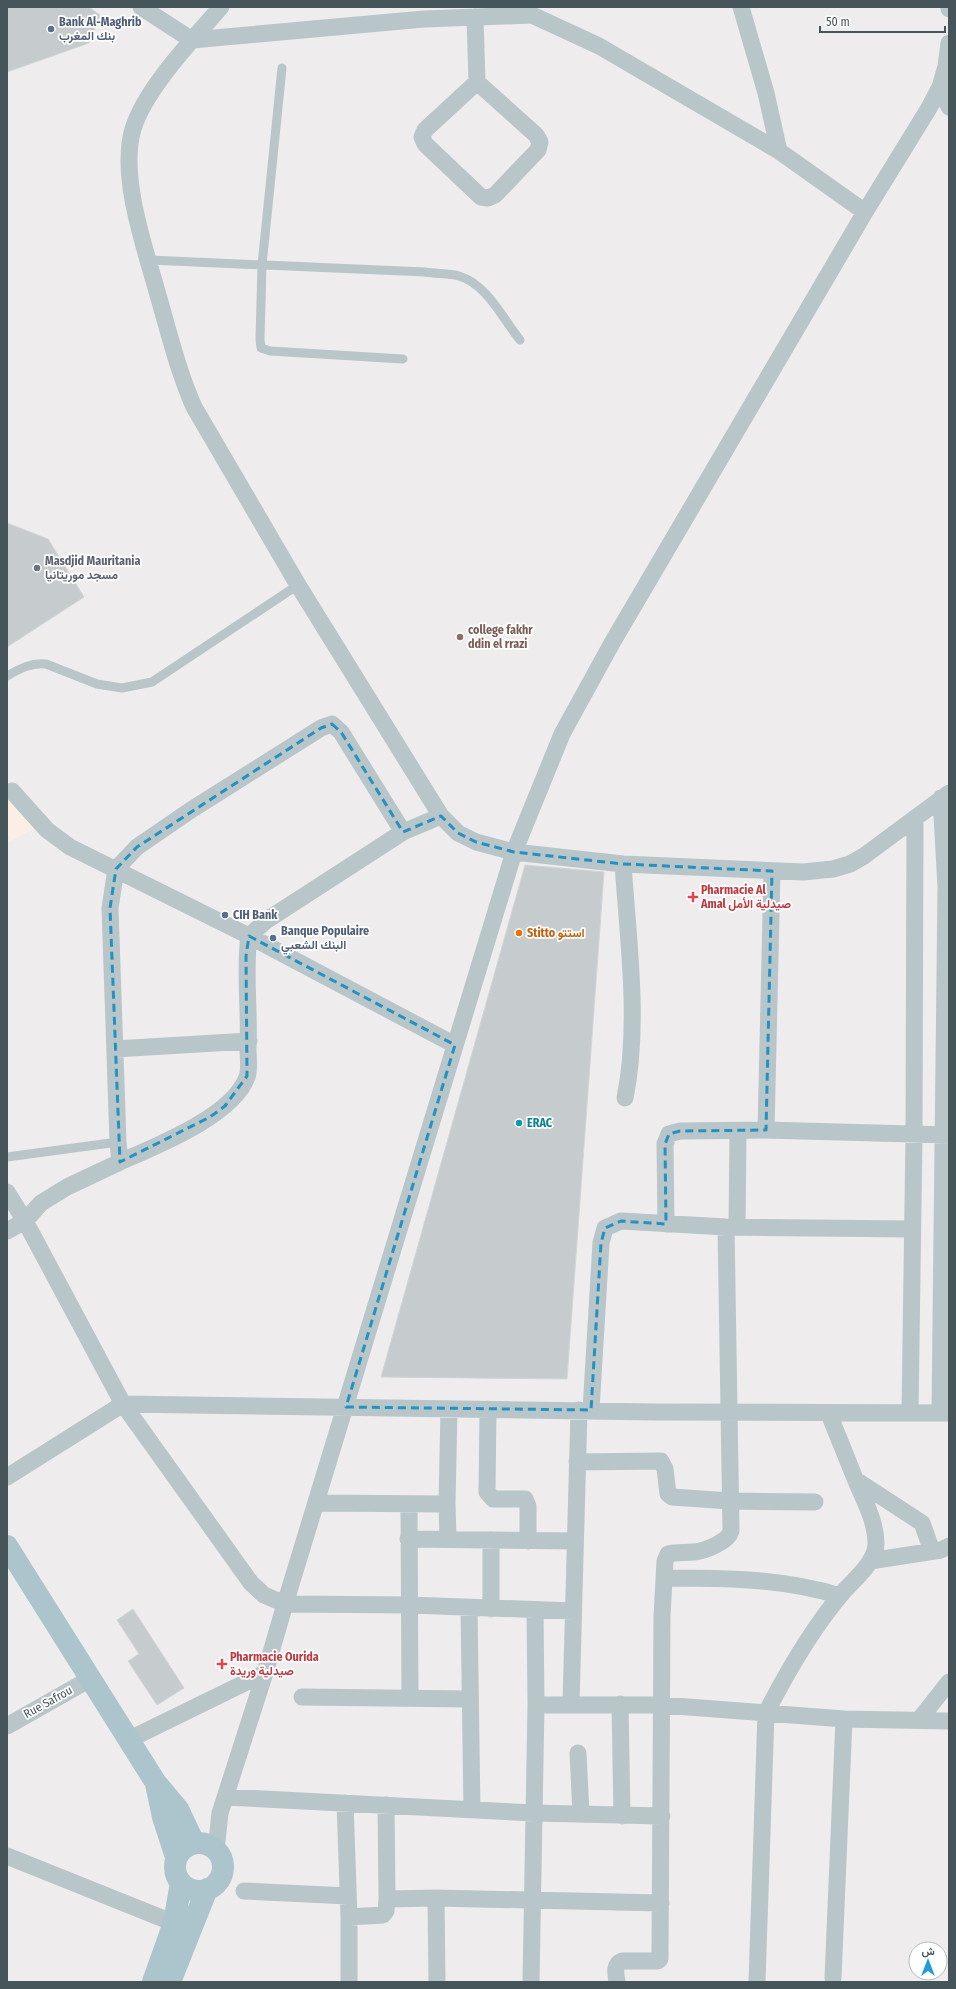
<svg xmlns="http://www.w3.org/2000/svg" width="956" height="1989" viewBox="0 0 956 1989" font-family="'Fira Sans Condensed',Vazirmatn,sans-serif">
  <rect width="100%" height="100%" fill="#efeced"/>
  <path fill="#fbefe5" d="M7,779L42,824L7,843Z"/>
  <path fill="#c6cbce" stroke="#d0d5d8" d="M7,7H89L100,15L89,43L7,72Z
    M7,523L48,539L84,597L7,647Z
    M525,865L604,872L567,1379L381,1377Z
    M133,1609L184,1688L157,1705L128,1661L139,1654L117,1620Z"/>
  <g fill="none" stroke-linecap="round" stroke-linejoin="round">
    <path stroke="#b8c5c9" stroke-width="9" d="M282,68L262,265L260,339L261,348L270,351L403,359
      M149,260L425,272C436,274 449,273 459,276C488,285 502,318 520,340
      M7,676C19,669 32,662 46,664L97,684L122,688L152,682L298,585
      M7,1157L118,1142"/>
    <path stroke="#b8c5c9" stroke-width="17" d="M141,7L192,40
      M221,7C193,39 145,89 133,129C119,176 145,248 158,295C169,333 178,371 194,407L298,585L441,816L458,833L476,842L514,852L623,864L803,872L833,869L850,864L864,856L949,793
      M741,7L766,93L779,151
      M949,7V9
      M475,17L477,82L536,135L540,142L538,150L495,195L488,198L481,197L425,144L422,137L425,130L477,82
      M192,40L424,19L532,15L599,46L779,151L865,212
      M940,87L949,107
      M12,791L47,830L70,847L249,936L455,1045
      M623,864C628,939 640,1025 625,1098
      M115,1049L249,1041
      M766,1130L772,871
      M120,1162C156,1146 233,1116 247,1077C250,1069 248,1057 248,1049C250,1012 244,973 249,936L267,920L403,832L441,816
      M7,1192L25,1221L123,1404L251,1583L264,1595L285,1604L410,1605L573,1611
      M666,1224L665,1144L669,1134L680,1131L766,1130L949,1135
      M737,1227L738,1131
      M7,1231L25,1221L41,1203L67,1187L120,1162L118,1142L110,908L116,869L137,847L191,810L321,728L332,724L341,732L403,832
      M488,1409L487,1492L493,1499H525L528,1506V1541
      M591,1410L601,1243L605,1228L621,1221L726,1227L912,1229
      M910,1412L914,1135L915,818
      M940,1412L946,887L941,798
      M577,1462L661,1461L665,1469L668,1494L672,1497L730,1501L815,1502
      M7,1477L123,1404L654,1412L949,1413
      M856,1480L922,1523L932,1551
      M316,1503L447,1504L449,1409
      M409,1504L410,1698
      M447,1504L448,1539
      M408,1539L575,1541
      M491,1540V1609
      M870,1561L941,1550L949,1546
      M664,1578C722,1578 783,1578 840,1596
      M469,1608L472,1810
      M302,1697L470,1699
      M571,1704L579,1410
      M620,1704L622,1816
      M536,1705H662L844,1719L949,1721
      M919,1720L949,1682
      M7,1726L90,1679
      M128,1740L265,1673
      M578,1753L581,1814
      M225,1797L534,1813L662,1816
      M345,1803L349,1917V1982
      M386,1805L387,1899L436,1898L661,1903
      M216,1850L220,1813L265,1673L285,1604L514,852L562,734L612,643L865,212L929,108L940,87L946,66L949,43
      M7,1856L174,1923
      M244,1891L348,1896
      M436,1898L437,1982
      M349,1917L383,1915L386,1911L387,1899
      M833,1978L844,1719
      M531,1982L536,1705L535,1610
      M617,1982C616,1974 613,1965 622,1961H658L660,1959L662,1616L665,1561L668,1554C677,1552 685,1553 694,1552C705,1551 728,1542 731,1531L726,1227
      M757,1982L766,1713C788,1670 813,1627 844,1591C855,1579 876,1561 876,1544C876,1522 865,1502 856,1481C847,1459 838,1436 829,1414"/>
    <path stroke="#acc4cb" stroke-width="22" d="M7,1546L156,1783L178,1809L194,1843
      M156,1784L163,1817L176,1857
      M175 1867a24 24 0 1 1 48 0a24 24 0 1 1-48 0Z
      M153,1982L174,1923L181,1883
      M170,1982L207,1889"/>
  </g>
  <path fill="none" stroke="#2591bf" stroke-width="3" stroke-dasharray="8 5" stroke-linejoin="round" d="M332,724L341,732L403,832L441,816L458,833L476,842L514,852L623,864L772,871L766,1130L680,1131L669,1134L665,1144L666,1224L621,1221L605,1228L601,1243L591,1410L346,1407L455,1045L249,936L246,956L247,1076L225,1106L210,1117L120,1162L110,908L116,869L137,847L321,728Z"/>
  <g fill="#5c6f8a" stroke="#fff" stroke-width="1.5">
    <circle cx="51" cy="29" r="4"/>
    <circle cx="225" cy="915" r="4"/>
    <circle cx="273" cy="938" r="4"/>
  </g>
  <circle fill="#6b7280" stroke="#fff" stroke-width="1.5" cx="37" cy="568" r="4"/>
  <circle fill="#8d6e63" stroke="#fff" stroke-width="1.5" cx="460" cy="637" r="4"/>
  <g fill="#e0444e" stroke="#fff" stroke-width="1.5">
    <path d="M691 891h4v4h4v4h-4v4h-4v-4h-4v-4h4z"/>
    <path d="M220 1658h4v4h4v4h-4v4h-4v-4h-4v-4h4z"/>
  </g>
  <circle fill="#e8710a" stroke="#fff" stroke-width="1.5" cx="519" cy="933" r="4"/>
  <circle fill="#0f9aa8" stroke="#fff" stroke-width="1.5" cx="519" cy="1123" r="4"/>
  <g text-anchor="middle" dominant-baseline="central" stroke-width="3.5" stroke-linejoin="round" paint-order="stroke">
    <g font-size="12" font-weight="bold" fill="#4e5e75" stroke="#fff" text-anchor="start">
      <text x="59" y="22">Bank Al-Maghrib<tspan x="59" dy="14">بنك المغرب</tspan></text>
      <text x="233" y="915">CIH Bank</text>
      <text x="281" y="931">Banque Populaire<tspan x="281" dy="14">البنك الشعبي</tspan></text>
    </g>
    <g font-size="12" font-weight="bold" fill="#5b616d" stroke="#fff" text-anchor="start">
      <text x="45" y="561">Masdjid Mauritania<tspan x="45" dy="14">مسجد موريتانيا</tspan></text>
    </g>
    <g font-size="12" font-weight="bold" fill="#785e54" stroke="#fff" text-anchor="start">
      <text x="468" y="630">college fakhr<tspan x="468" dy="14">ddin el rrazi</tspan></text>
    </g>
    <g font-size="12" font-weight="bold" fill="#be3a42" stroke="#fff" text-anchor="start">
      <text x="701" y="890">Pharmacie Al<tspan x="701" dy="14">Amal صيدلية الأمل</tspan></text>
      <text x="230" y="1657">Pharmacie Ourida<tspan x="230" dy="14">صيدلية وريدة</tspan></text>
    </g>
    <g font-size="12" font-weight="bold" fill="#c56008" stroke="#fff" text-anchor="start">
      <text x="527" y="933">Stitto استتو</text>
    </g>
    <g font-size="12" font-weight="bold" fill="#0d838f" stroke="#fff" text-anchor="start">
      <text x="527" y="1123">ERAC</text>
    </g>
    <g font-size="12" fill="#455559" stroke="#fff">
      <text transform="translate(48 1702) rotate(-29)">Rue Safrou</text>
    </g>
  </g>
  <rect width="956" height="1989" fill="none" stroke="#455559" stroke-width="16"/>
  <g transform="translate(928 1961)"><circle r="19" fill="#ffffff" stroke="#b5bbbd"/>
  <path d="M0-3L7 15L0 10L-7 15Z" fill="#1da0d9"/>
  <text y="-6" font-size="11" font-weight="bold" text-anchor="middle" fill="#455559">ش</text>
  </g>
  <path d="M820 26v6h125v-6" fill="none" stroke="#455559" stroke-width="2"/>
  <text x="826" y="26" font-size="12" fill="#455559" stroke="#ffffff" stroke-width="3" paint-order="stroke">50 m</text>
</svg>
